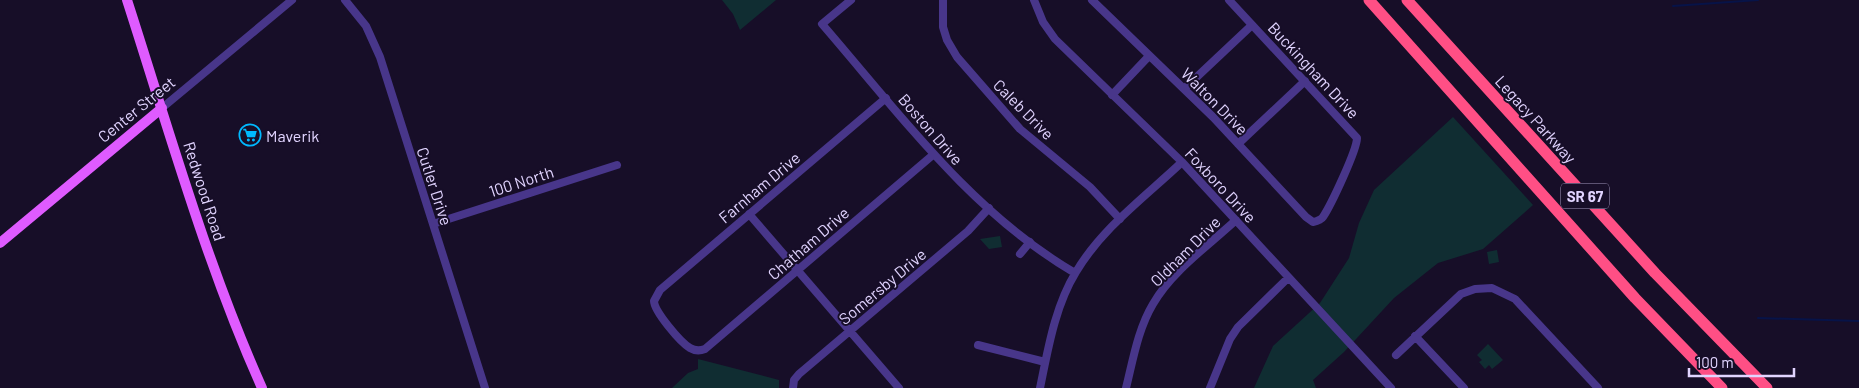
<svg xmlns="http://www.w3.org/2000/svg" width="1859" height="388" viewBox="0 0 1859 388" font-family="Barlow,sans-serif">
  <rect width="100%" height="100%" fill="#170e28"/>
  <path fill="#102d32" d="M722,0H776L740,30L733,14Z
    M1453,117L1533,205L1483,249L1438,263L1394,298L1344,352L1313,380L1316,388H1254L1273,346L1320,303L1349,258L1359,223L1374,190Z
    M1000,236L1002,247L989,249L980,239Z
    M1497,250L1499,262L1489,264L1487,252Z
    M1488,344L1503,360L1492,369L1489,365L1485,369L1479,362L1482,360L1477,355Z
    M698,359L779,380V388H672L688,373L698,369Z"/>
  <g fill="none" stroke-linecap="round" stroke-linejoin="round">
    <path stroke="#071348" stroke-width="2" d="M1673,6L1758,0
      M1758,318L1859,321"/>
    <path stroke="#48368a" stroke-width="8" d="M345,0L366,26L380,57L485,388
      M851,0L822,24C899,113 972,213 1075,273
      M943,0V27L947,40L957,57L1020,129L1090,187L1120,219
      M1034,0L1043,22L1055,39L1182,162L1391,388
      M1092,0L1213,117L1306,217L1313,222C1318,221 1321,220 1323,217C1331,205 1357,150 1357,138L1229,0
      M1184,89L1252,25
      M1112,95L1149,56
      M886,98L660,290L654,301C654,311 680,342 690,348C695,351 700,351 705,349L934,154
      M162,108L292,0
      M1238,144L1305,81
      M749,214L899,388
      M433,224L617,165
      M1020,254L1030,242
      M1415,336L1464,388
      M978,345L1045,362
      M1396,355L1461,294L1475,289L1492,288L1515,299L1598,388
      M793,388L794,380L799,374L968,231L989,208
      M1040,388C1048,349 1055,306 1076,272C1102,228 1145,197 1182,162
      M1126,388C1133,360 1138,329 1153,304C1172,271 1208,246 1236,220
      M1210,388L1230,339L1238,327L1288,278"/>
    <path stroke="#df5bff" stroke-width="10" d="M127,0C169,130 206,263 262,388
      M0,243L162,108"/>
    <path stroke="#ff4f85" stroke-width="11" d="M1369,0L1635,298L1722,388
      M1407,0L1655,273L1767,388"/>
  </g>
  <defs>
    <g id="supermarket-ring" transform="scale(1.125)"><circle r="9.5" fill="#170e28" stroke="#00b9ff" stroke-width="1.5"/><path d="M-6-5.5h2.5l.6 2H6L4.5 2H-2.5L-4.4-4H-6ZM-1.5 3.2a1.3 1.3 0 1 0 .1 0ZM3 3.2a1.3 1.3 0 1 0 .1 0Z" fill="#00b9ff"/></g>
  </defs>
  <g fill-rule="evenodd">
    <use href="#supermarket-ring" x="250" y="135"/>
  </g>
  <g text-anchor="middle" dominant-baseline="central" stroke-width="4" stroke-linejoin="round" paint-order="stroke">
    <rect fill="#170e28" stroke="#a499be" stroke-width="1" x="1561" y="183.5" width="48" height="25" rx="4"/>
    <g font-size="15" font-weight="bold" fill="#e1d4ff">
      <text x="1585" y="196">SR 67</text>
    </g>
    <g font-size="16" fill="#e1d4ff" stroke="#170e28">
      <text transform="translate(1314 70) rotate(47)">Buckingham Drive</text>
      <text transform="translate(1215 101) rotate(45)">Walton Drive</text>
      <text transform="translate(136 109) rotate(-39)">Center Street</text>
      <text transform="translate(1024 109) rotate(45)">Caleb Drive</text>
      <text transform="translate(1536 119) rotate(48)">Legacy Parkway</text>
      <text transform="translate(931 129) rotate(49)">Boston Drive</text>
      <text transform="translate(521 181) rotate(-18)">100 North</text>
      <text transform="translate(1221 185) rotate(47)">Foxboro Drive</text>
      <text transform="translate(435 186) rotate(72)">Cutler Drive</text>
      <text transform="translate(759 187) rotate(-40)">Farnham Drive</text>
      <text transform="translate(205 191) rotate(72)">Redwood Road</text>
      <text transform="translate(808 243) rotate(-41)">Chatham Drive</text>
      <text transform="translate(1185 251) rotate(-45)">Oldham Drive</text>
      <text transform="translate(882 286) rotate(-40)">Somersby Drive</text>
    </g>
    <g font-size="16" fill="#e1d4ff" stroke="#170e28" text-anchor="start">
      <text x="266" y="135">Maverik</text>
    </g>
  </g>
  <path d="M1689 368v8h105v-8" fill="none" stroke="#e1d4ff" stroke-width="2.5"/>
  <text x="1696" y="368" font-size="15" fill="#e1d4ff" stroke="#170e28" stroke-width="4" paint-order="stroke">100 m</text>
</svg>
